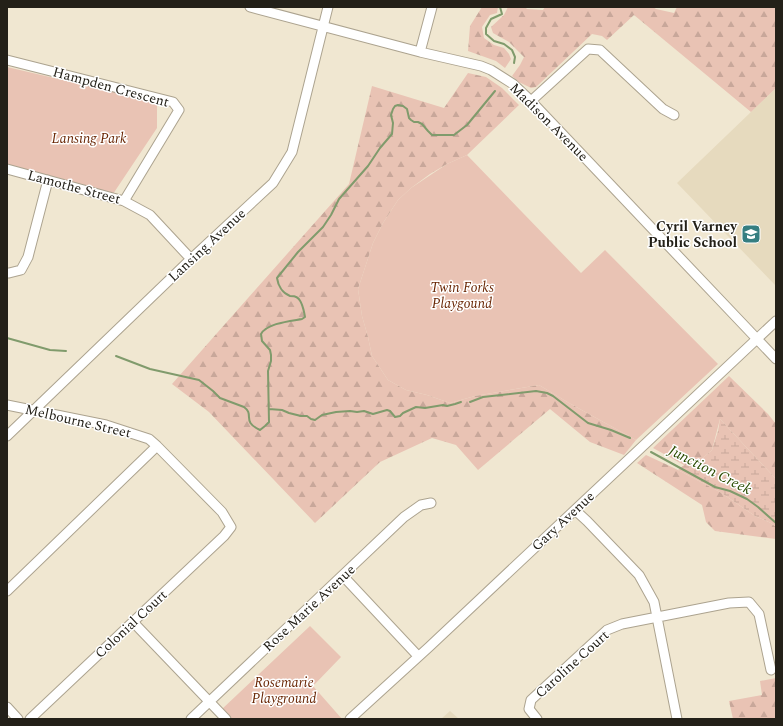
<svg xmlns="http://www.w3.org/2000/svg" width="783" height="726" viewBox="0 0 783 726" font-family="Spectral,serif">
  <defs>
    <pattern id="forest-firs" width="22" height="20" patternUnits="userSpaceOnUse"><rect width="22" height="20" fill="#e9c3b4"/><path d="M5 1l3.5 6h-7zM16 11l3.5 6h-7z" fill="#c8a79a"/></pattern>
    <pattern id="wetland-marsh" width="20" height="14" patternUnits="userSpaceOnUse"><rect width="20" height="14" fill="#e9c3b4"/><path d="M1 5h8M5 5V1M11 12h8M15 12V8" fill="none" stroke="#c8a79a"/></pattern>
  </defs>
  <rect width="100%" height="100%" fill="#f0e7d1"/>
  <path fill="#e6dabe" d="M776,88V286L677,183Z
    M450,711L459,719H441Z"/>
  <path fill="#e9c3b4" d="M7,67L157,102V128L111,197L7,169Z
    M467,155L581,273L605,250L718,364L636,440L569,403L539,385L475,396L450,403L427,395L406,390L388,380L372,356L368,337L362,316L358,289L373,243L383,223L398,200L411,188L447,164Z
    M310,626L341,657L313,686L342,719H230L221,710Z"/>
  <path fill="url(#forest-firs)" d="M482,7H498L497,13L490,15L482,27L484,38L494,45L504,48L509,54L511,59L505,68L496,61L468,51L470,26Z
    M508,7H525L527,9L543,10L545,7H653L656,9L674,13L677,7H776V88L751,112L634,15L607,40L602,36L592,34L536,87L531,88L519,82L512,76L520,65L524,57L509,42L493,33L491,27L504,15Z
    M468,73L486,77L502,88L519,105L467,155L447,164L430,174L411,188L398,200L383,223L373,243L358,289L362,316L368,337L372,356L388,380L406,390L427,395L450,403L475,396L539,385L569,403L636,440L624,455L590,442L550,409L478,470L456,445L432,438L380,462L315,523L209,412L172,384L349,184L372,86L444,108Z
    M729,376L768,414L776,424V479L720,419L712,450L696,464L684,465L653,448Z
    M646,455L674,468L720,492L755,516L771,523L776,527V539L715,531L706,522L702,505L637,463Z
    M776,678V719H733L729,701L762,695L760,681Z"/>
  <path fill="url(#wetland-marsh)" d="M720,419L776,479V527L771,523L755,516L720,492L678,470L684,465L696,464L712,450L718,431Z"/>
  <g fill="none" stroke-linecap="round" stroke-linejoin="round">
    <path stroke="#809b6c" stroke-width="2" d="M500,7L502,14L491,19L486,28V34L494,41L504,44L512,50L515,57L514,63
      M7,338L50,350L66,351
      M116,356L150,369L199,380L213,391L220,398L244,407C255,415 241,421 260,430L265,426L269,422L268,371L271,361V355L270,350L262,341L261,334C267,323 291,321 302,319L305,317C304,311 302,299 296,297C295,296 291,296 290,296C282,293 278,285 277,278L298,252L323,227L331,215L339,199L368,166L380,148L392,134L393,123L391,115L393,109L395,106L398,105L403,106L407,109L409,118L411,120L414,122H418L422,124L428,131L432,135H454L467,125L495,91
      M470,402L483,397L536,391L547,393L553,396L588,423L611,430L630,438
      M269,409L282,410L289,413L301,416H307L311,419L315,420L322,415L336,412L350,411L357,412L364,411L373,414L387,410L390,411L395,417L400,416L403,413L416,407L425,408L443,405L447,406L455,404L461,402
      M651,452L715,487L730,491L747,499L758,507L776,523"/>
    <g stroke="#aca38f" stroke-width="11">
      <path id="minor" d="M250,7L420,52L481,66L491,70L513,84L531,101L776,359
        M420,52L432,7
        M7,60L173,102L179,110L124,201
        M531,101L588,49L600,50L663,109L674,115
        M7,169L124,201L150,215L191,259
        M7,273H9L21,270L28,257L48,180
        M7,405L106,425L149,439L157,446L222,512L231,527L224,536L30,719
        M7,436L191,259L273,183L292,152L328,7
        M575,510L587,521L639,575L654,602L677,719
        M343,576L418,656
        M7,591L157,446
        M133,622L226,719
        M7,707L18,719
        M191,719L404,517L421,505L431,503
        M350,719L429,647L776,321
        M537,719L529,709L531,700L607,630L622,624L729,603L749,602L759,614L771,670"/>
    </g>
    <use href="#minor" stroke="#fff" stroke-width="9"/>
  </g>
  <defs>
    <g id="school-square" transform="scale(1)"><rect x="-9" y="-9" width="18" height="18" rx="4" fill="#357e81" stroke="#fff"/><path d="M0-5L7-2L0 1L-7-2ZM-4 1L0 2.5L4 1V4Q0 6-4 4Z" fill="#fff"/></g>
  </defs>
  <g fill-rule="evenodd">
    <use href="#school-square" x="751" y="234"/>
  </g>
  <g text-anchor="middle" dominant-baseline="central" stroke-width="3" stroke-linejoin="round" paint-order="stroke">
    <g font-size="14" fill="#232018" stroke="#fff">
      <text transform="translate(111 87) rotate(15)">Hampden Crescent</text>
      <text transform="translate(549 122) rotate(45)">Madison Avenue</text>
      <text transform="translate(74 187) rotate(15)">Lamothe Street</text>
      <text transform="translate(207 245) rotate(-43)">Lansing Avenue</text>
      <text transform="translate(78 421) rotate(13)">Melbourne Street</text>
      <text transform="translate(563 521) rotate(-43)">Gary Avenue</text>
      <text transform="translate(309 608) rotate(-43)">Rose Marie Avenue</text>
      <text transform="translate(131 624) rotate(-43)">Colonial Court</text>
      <text transform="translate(572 664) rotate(-42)">Caroline Court</text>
    </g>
    <g font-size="14" font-style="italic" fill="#6a2705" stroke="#fff">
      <text x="89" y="138">Lansing Park</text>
      <text x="462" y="287">Twin Forks<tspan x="462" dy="16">Playgound</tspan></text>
      <text x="284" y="682">Rosemarie<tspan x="284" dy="16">Playground</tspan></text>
    </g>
    <g font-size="14" font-weight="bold" fill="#232018" stroke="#fff" text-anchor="end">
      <text x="737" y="226">Cyril Varney<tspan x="737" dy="16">Public School</tspan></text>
    </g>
    <g font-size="15" font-style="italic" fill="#2a4b00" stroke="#fff">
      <text transform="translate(710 470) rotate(27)">Junction Creek</text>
    </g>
  </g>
  <rect width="783" height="726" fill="none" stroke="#232018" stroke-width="16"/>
</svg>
